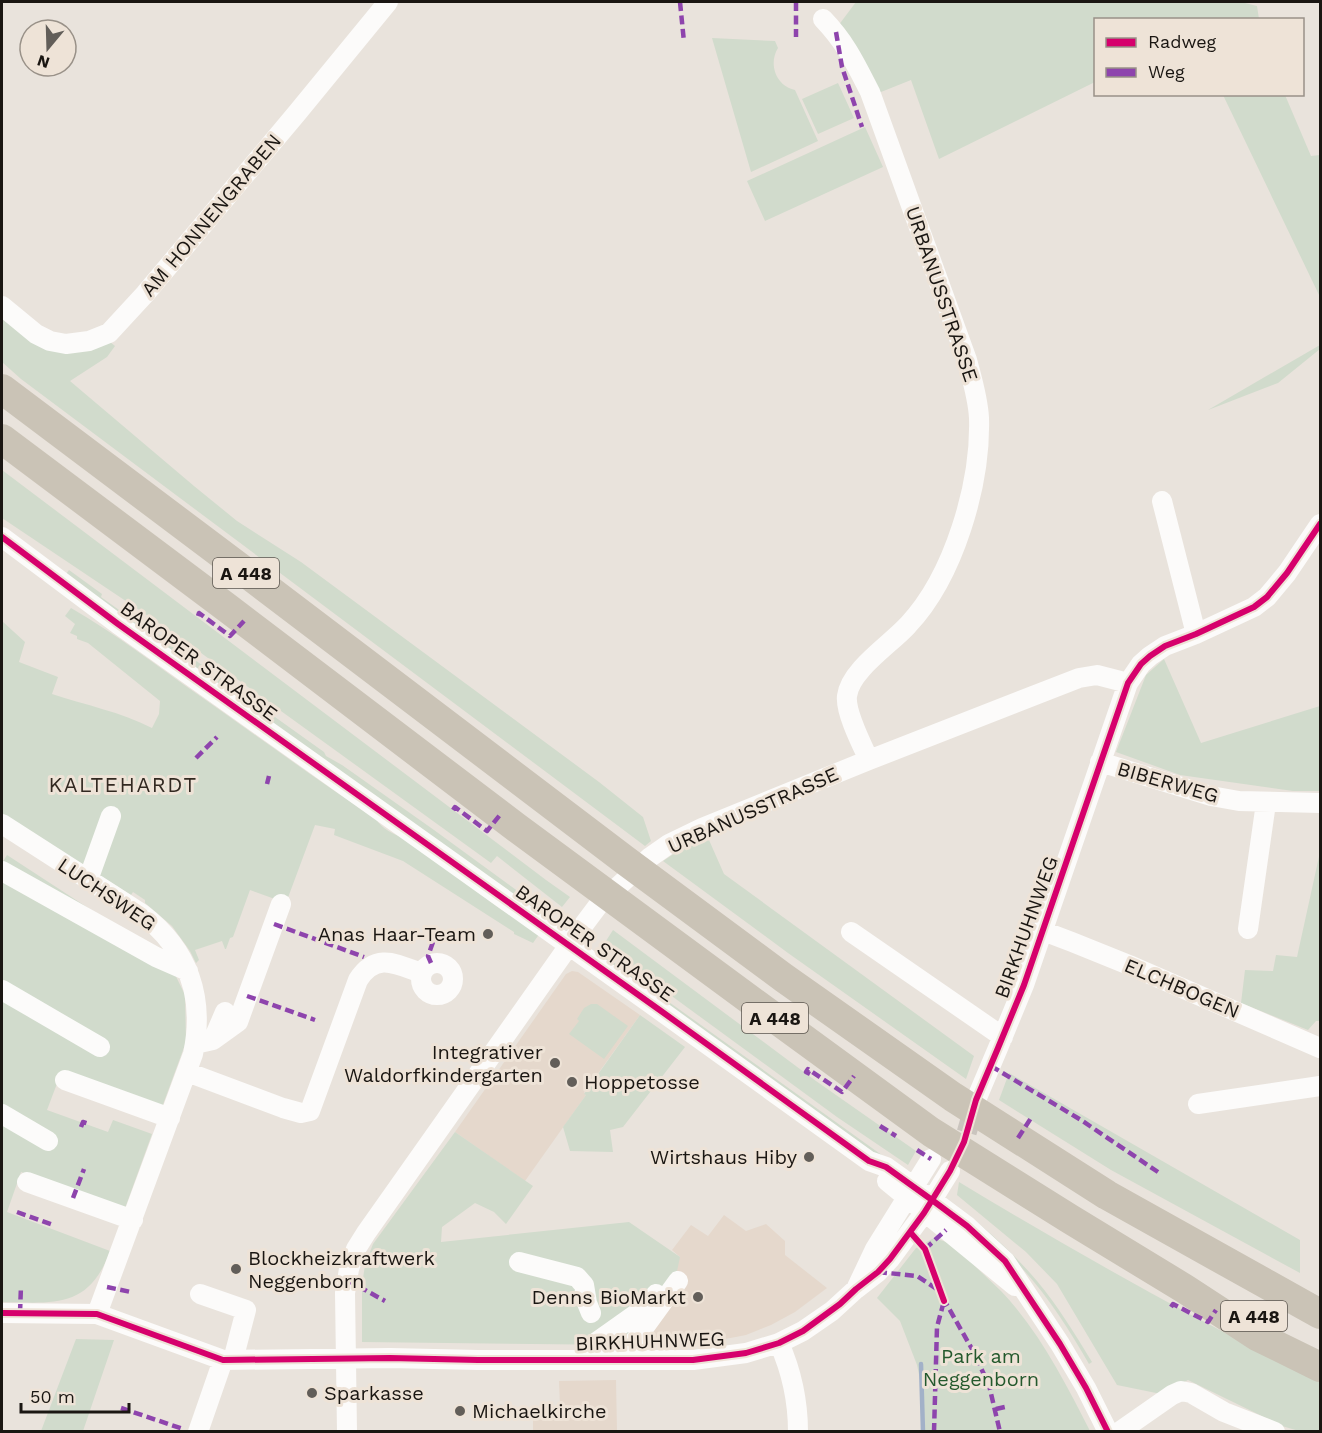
<svg xmlns="http://www.w3.org/2000/svg" width="1322" height="1433" viewBox="0 0 1322 1433" font-family="'Work Sans',sans-serif">
  <rect width="100%" height="100%" fill="#e9e3dc"/>
  <path fill="#e5d8cc" d="M572,971L578,972L640,1015L584,1093L586,1095L525,1181L455,1132L566,974Z
    M724,1215L746,1231L766,1224L785,1241V1255L827,1288L795,1312L771,1325L746,1335L720,1340L627,1345L680,1257L672,1250L691,1225L708,1236Z
    M616,1380L617,1431H533V1407L560,1406L559,1381Z"/>
  <path fill="#d1dbcc" d="M856,2H1241L1257,6L1259,19L1096,20L1095,82L939,159L911,80L876,94L838,26Z
    M712,38L775,41L778,48C768,64 776,86 795,90L818,141L751,172Z
    M838,83L854,118L818,134L802,99Z
    M1223,95H1285L1311,156L1320,155V297Z
    M865,127L883,167L765,221L747,181Z
    M2,314L26,337L110,342L115,346L107,357L70,381L194,486L237,521L301,562L599,782L643,817L651,841L645,846L21,379L2,362Z
    M1320,345V349L1278,383L1208,410Z
    M2,470L546,880L570,897L562,907L497,856L491,863L172,632L2,518Z
    M69,570L102,594L101,597L140,625L143,623L324,752L326,756L342,765L434,830L549,914L551,917L548,921L297,743L66,574Z
    M71,608C116,634 157,666 200,696C258,737 316,779 376,819C381,828 394,835 404,838L499,908L540,933L533,943L514,934V932L403,861L334,835L335,829L315,825L286,903L250,890L233,937L230,938L226,949H225L222,941L195,950L199,960L196,963L190,951L172,926L145,903V900L133,892L131,895L2,813V621L25,642L19,662L58,677L52,694C85,705 121,712 152,728L159,714L160,701L88,643L77,639V636L70,633L75,624L65,616Z
    M1164,659L1201,743L1320,706V791H1293L1180,775L1116,752L1146,675Z
    M709,840L724,874L974,1056L966,1079L788,953L663,861L681,849Z
    M1320,852V1021H1316L1308,1030L1241,1003L1245,970L1273,971L1276,955L1297,957Z
    M7,855L168,960L185,995L186,1042L161,1110L61,1073L47,1110L108,1132L113,1120L152,1134L124,1211L21,1172L7,1212L110,1251C89,1309 54,1303 2,1302V863Z
    M613,930L816,1081L916,1151L908,1165L837,1117L613,953L604,944Z
    M598,951L897,1166L890,1164L595,955Z
    M591,1004H597L628,1026L604,1059L569,1034L579,1021L577,1019L584,1008Z
    M640,1015L685,1047L623,1127L610,1130L613,1152L570,1151L563,1127L586,1095L584,1094Z
    M1009,1073L1300,1240V1273L1111,1170L999,1100Z
    M455,1132L533,1186L506,1224L494,1212L475,1203L442,1227L441,1242L629,1222L680,1257L676,1276L627,1345L362,1342V1285L365,1265L373,1244Z
    M959,1182C1077,1253 1197,1321 1320,1381V1431H1299L1282,1426L1188,1380L1161,1394L1117,1385L1057,1284L1026,1252L957,1195Z
    M967,1214C992,1234 1016,1256 1037,1281C1058,1306 1075,1334 1092,1362L1089,1364C1069,1329 1047,1295 1020,1266C1003,1248 983,1232 965,1216Z
    M932,1239C953,1240 964,1254 977,1268C985,1276 993,1283 1001,1291C1039,1331 1065,1382 1090,1431H925L923,1394L917,1365L900,1321L877,1298L916,1248Z
    M76,1339L114,1340L83,1431H41Z"/>
  <g fill="none" stroke-linecap="round" stroke-linejoin="round">
    <path stroke="#a2b1c8" stroke-width="4.5" d="M921,1364L923,1432"/>
    <path stroke="#cac4be" stroke-width="20" stroke-dasharray="20 10" stroke-linecap="butt" d="M955,1160L964,1142L976,1100"/>
    <path stroke="#fcfbfa" stroke-width="20" d="M823,19C846,43 855,63 870,92L967,360C972,379 978,398 979,418C981,484 954,576 908,625C891,644 850,670 847,696C845,712 862,745 869,760
      M2,306L36,334L50,341L66,344L89,341L109,333L145,294L297,113L388,2
      M1162,501L1196,634
      M2,537L118,624L661,1011L869,1161L886,1167L932,1200L967,1226L1005,1261L1060,1344L1086,1388L1108,1432
      M1100,762L1211,796L1239,801L1320,803
      M2,824L142,914C189,950 205,998 193,1054L97,1314
      M2,871L156,957L188,971
      M88,880L111,816
      M1248,929L1266,803
      M1043,931L1072,942L1129,965L1320,1048
      M851,932L1003,1037
      M421 979a16 16 0 1 1 32 0a16 16 0 1 1-32 0Z
      M2,990L100,1047
      M213,1040L225,1012
      M195,1044L213,1040L238,1022L281,904
      M187,1072L283,1108L301,1113L310,1111L358,980C376,952 396,964 421,973
      M65,1080L170,1118
      M976,1100L998,1048L1024,985L1128,683L1141,664L1150,656L1165,646L1196,634L1254,607L1267,597L1287,573L1320,524
      M1198,1104L1320,1086
      M2,1114L48,1141
      M887,1181L1015,1286
      M27,1182L133,1220
      M519,1262L577,1277L584,1285L587,1303L591,1313
      M857,1287L875,1249L931,1159
      M200,1294L246,1310L233,1360
      M2,1313L97,1314L223,1360L390,1358L478,1360H693L746,1353L779,1343L803,1331L832,1311L856,1289L878,1272L890,1259L924,1213L950,1171
      M779,1343C791,1370 798,1402 798,1432
      M591,1346L646,1307L656,1294
      M634,1360L633,1343L678,1281
      M198,1432L223,1360
      M347,1432L345,1293L349,1269L356,1249L366,1233L582,927L600,903L649,858L669,844L702,828L869,760L1079,678L1097,675L1128,683
      M1119,1432L1172,1395L1181,1391L1191,1393L1224,1412L1275,1432"/>
    <path stroke="#cac3b6" stroke-width="30" d="M2,389L248,574L626,861L784,978L953,1097L1107,1195L1320,1314
      M2,439L226,607L517,828L753,1002L931,1132L1070,1219L1185,1289L1257,1336L1320,1367"/>
    <path stroke="#8e44ad" stroke-width="4.5" stroke-dasharray="9 4.5" stroke-linecap="butt" d="M680,2L684,42
      M796,2V37
      M836,32L842,67L862,127
      M198,616L199,613L230,636L244,621
      M196,758L217,737
      M267,784L269,776
      M453,810L455,807L487,831L500,815
      M274,924L364,957
      M431,963L428,956L433,942
      M247,996L315,1020
      M991,1066L1081,1120L1158,1172
      M810,1074L806,1072L808,1069L842,1092L854,1076
      M880,1126L896,1136
      M81,1127L83,1122L89,1124
      M1018,1138L1031,1118L1030,1117
      M917,1150L931,1159
      M73,1198L84,1169
      M17,1212L53,1225
      M925,1249L946,1230
      M878,1272L917,1276L940,1291
      M347,1280L385,1301
      M107,1287L131,1292
      M943,1298L972,1349L989,1385L1000,1432
      M1171,1307L1173,1304L1208,1322L1216,1310
      M20,1313L21,1286
      M121,1408L183,1429
      M996,1409L1009,1406
      M934,1432L937,1327L944,1301"/>
    <g stroke="#eee3d7" stroke-width="10">
      <path id="cycleway" d="M2,537L118,624L661,1011L869,1161L886,1167L932,1200L967,1226L1005,1261L1060,1344L1086,1388L1108,1432
        M910,1232L925,1249L944,1301
        M2,1313L97,1314L223,1360L390,1358L478,1360H693L746,1353L779,1343L803,1331L840,1304L856,1289L878,1272L890,1259L924,1213L950,1171L964,1142L976,1100L998,1048L1024,985L1128,683L1141,664L1150,656L1165,646L1196,634L1254,607L1267,597L1287,573L1320,524"/>
    </g>
    <use href="#cycleway" stroke="#d6006c" stroke-width="6"/>
  </g>
  <g fill="#625e59" stroke="#eee3d7" stroke-width="2">
    <circle cx="488" cy="934" r="6"/>
    <circle cx="555" cy="1063" r="6"/>
    <circle cx="572" cy="1082" r="6"/>
    <circle cx="809" cy="1157" r="6"/>
    <circle cx="236" cy="1269" r="6"/>
    <circle cx="698" cy="1297" r="6"/>
    <circle cx="312" cy="1393" r="6"/>
    <circle cx="460" cy="1411" r="6"/>
  </g>
  <g text-anchor="middle" dominant-baseline="central" stroke-width="6" stroke-linejoin="round" paint-order="stroke">
    <g fill="#eee3d7" stroke="#5a544d" stroke-width="1.5">
      <rect x="213" y="558" width="66" height="30" rx="4.5"/>
      <rect x="742" y="1003" width="66" height="30" rx="4.5"/>
      <rect x="1221" y="1301" width="66" height="30" rx="4.5"/>
    </g>
    <g font-size="18" font-weight="bold" fill="#1a1612">
      <text x="246" y="573">A 448</text>
      <text x="775" y="1018">A 448</text>
      <text x="1254" y="1316">A 448</text>
    </g>
    <g font-size="20" fill="#1a1612" stroke="#eee3d7">
      <text transform="translate(211 215) rotate(-50)">AM HONNENGRABEN</text>
      <text transform="translate(942 294) rotate(71)">URBANUSSTRASSE</text>
      <text transform="translate(199 661) rotate(36)">BAROPER STRASSE</text>
      <text transform="translate(1168 782) rotate(16)">BIBERWEG</text>
      <text transform="translate(753 810) rotate(-24)">URBANUSSTRASSE</text>
      <text transform="translate(107 894) rotate(34)">LUCHSWEG</text>
      <text transform="translate(1026 927) rotate(-70)">BIRKHUHNWEG</text>
      <text transform="translate(595 943) rotate(35)">BAROPER STRASSE</text>
      <text transform="translate(1182 988) rotate(23)">ELCHBOGEN</text>
      <text transform="translate(650 1341) rotate(-2)">BIRKHUHNWEG</text>
    </g>
    <g font-size="20" fill="#1a1612" stroke="#eee3d7" text-anchor="end">
      <text x="476" y="934">Anas Haar-Team</text>
      <text x="543" y="1052">Integrativer<tspan x="543" dy="23">Waldorfkindergarten</tspan></text>
      <text x="584" y="1082" text-anchor="start">Hoppetosse</text>
      <text x="797" y="1157">Wirtshaus Hiby</text>
      <text x="248" y="1258" text-anchor="start">Blockheizkraftwerk<tspan x="248" dy="23">Neggenborn</tspan></text>
      <text x="686" y="1297">Denns BioMarkt</text>
      <text x="324" y="1393" text-anchor="start">Sparkasse</text>
      <text x="472" y="1411" text-anchor="start">Michaelkirche</text>
    </g>
    <g font-size="20" fill="#24592d" stroke="#eee3d7">
      <text x="981" y="1356">Park am<tspan x="981" dy="23">Neggenborn</tspan></text>
    </g>
    <g font-size="21" letter-spacing="1.5" fill="#322921" stroke="#eee3d7">
      <text x="123" y="784">KALTEHARDT</text>
    </g>
  </g>
  <rect width="1322" height="1433" fill="none" stroke="#1a1612" stroke-width="6"/>
  <rect x="1094" y="18" width="210" height="78" fill="#eee3d7" stroke="#999188" stroke-width="1.5"/>
  <rect x="1106" y="38" width="30" height="9" fill="#d6006c" stroke="#999188" stroke-width="1.5"/>
  <text x="1148" y="48" font-size="18" fill="#1a1612">Radweg</text>
  <rect x="1106" y="68" width="30" height="9" fill="#8e44ad" stroke="#999188" stroke-width="1.5"/>
  <text x="1148" y="78" font-size="18" fill="#1a1612">Weg</text>
  <g transform="translate(48 48) rotate(199)"><circle r="28" fill="#eee3d7" stroke="#999188" stroke-width="1.5"/>
  <path d="M0-4.5L10 22L0 15L-10 22Z" fill="#625e59"/>
  <text y="-9" font-size="16" font-weight="bold" text-anchor="middle" fill="#1a1612">N</text>
  </g>
  <path d="M21 1403v9h108v-9" fill="none" stroke="#1a1612" stroke-width="3"/>
  <text x="30" y="1403" font-size="18" fill="#1a1612" stroke="#eee3d7" stroke-width="4.5" paint-order="stroke">50 m</text>
</svg>
